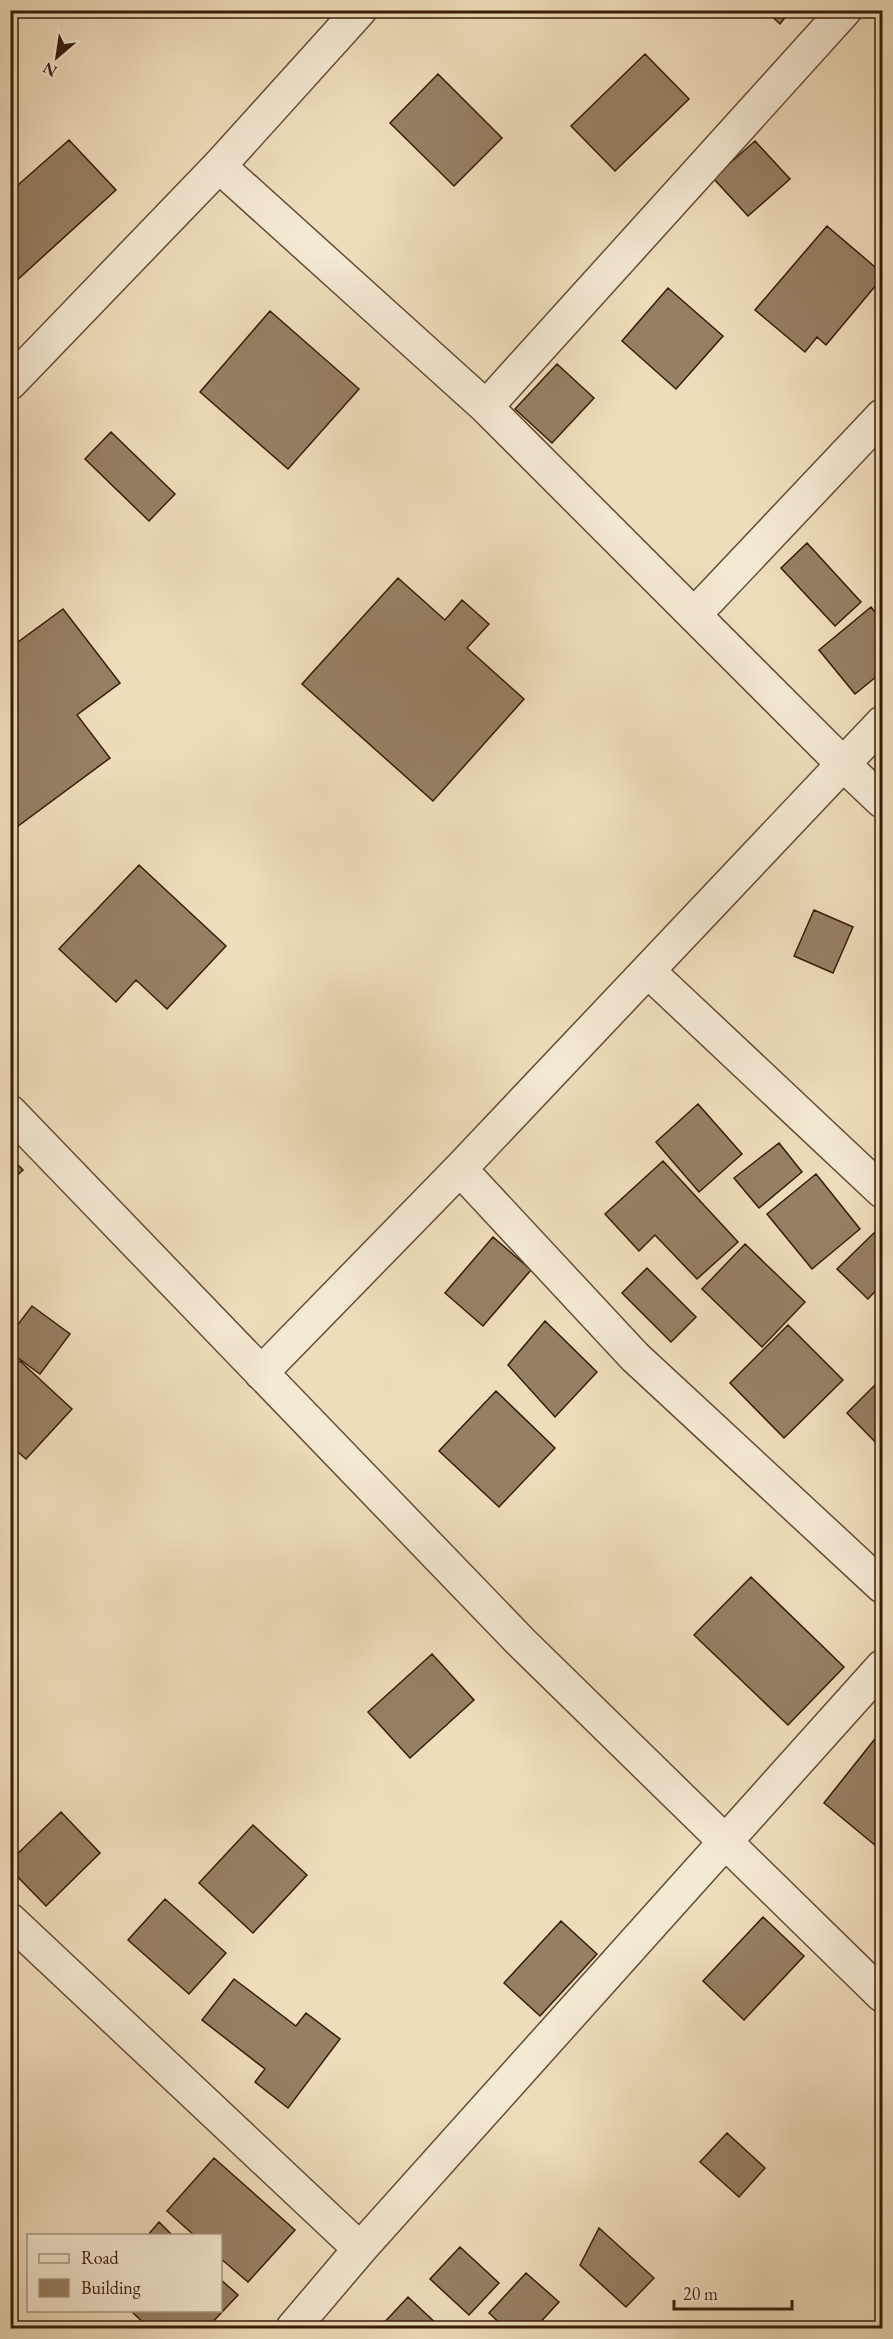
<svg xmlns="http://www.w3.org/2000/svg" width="893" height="2339" viewBox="0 0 893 2339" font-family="'EB Garamond',serif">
  <rect width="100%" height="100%" fill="#edb"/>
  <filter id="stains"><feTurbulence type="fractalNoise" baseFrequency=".00333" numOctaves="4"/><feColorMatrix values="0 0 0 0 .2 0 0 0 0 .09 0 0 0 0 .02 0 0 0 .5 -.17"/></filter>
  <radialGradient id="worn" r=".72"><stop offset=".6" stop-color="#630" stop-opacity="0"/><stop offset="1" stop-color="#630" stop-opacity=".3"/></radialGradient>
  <path fill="#968065" stroke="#371b08" stroke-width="1.5" d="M765,10H791L780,24Z
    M645,54L689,99L615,171L571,126Z
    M438,74L502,138L454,186L390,123Z
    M69,140L116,190L15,282L10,277V192Z
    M755,141L790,179L748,216L713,178Z
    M827,226L882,273V278L826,345L817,337L805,352L755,310Z
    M668,288L723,336L676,389L622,341Z
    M270,311L359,389L288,469L200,392Z
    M557,364L594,398L552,443L515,409Z
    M111,432L175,494L149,521L85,459Z
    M807,543L861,602L835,626L781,568Z
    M398,578L445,620L462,600L489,624L467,648L524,699L433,801L302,684Z
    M871,607L882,621V672L855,694L819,650Z
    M63,609L120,683L77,715L110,758L10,832V648Z
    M139,865L226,946L167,1009L136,980L116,1002L59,949Z
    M814,910L853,927L833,973L794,956Z
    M698,1104L742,1154L699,1192L656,1142Z
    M779,1143L802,1172L759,1208L734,1178Z
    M10,1157L23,1170L10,1182Z
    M663,1161L738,1242L697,1279L655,1235L639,1251L605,1214Z
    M816,1174L860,1229L812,1269L767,1214Z
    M878,1229L882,1234V1284L868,1299L837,1269Z
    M493,1237L531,1270L483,1326L445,1293Z
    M745,1244L805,1302L762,1347L702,1289Z
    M647,1268L696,1317L671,1342L622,1293Z
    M32,1306L70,1334L40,1374L10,1352V1335Z
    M545,1321L597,1372L555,1417L508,1365Z
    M788,1325L843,1380L784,1438L730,1383Z
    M20,1361L72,1409L26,1459L10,1445V1420L17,1413L10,1407V1371Z
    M882,1378V1449L847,1413Z
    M496,1391L555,1448L499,1507L439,1451Z
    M751,1577L844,1667L788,1725L694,1635Z
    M432,1654L474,1700L410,1758L368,1712Z
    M882,1730V1851L824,1803Z
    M61,1812L100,1853L46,1906L10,1869V1861Z
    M253,1825L307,1875L253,1933L199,1883Z
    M165,1899L226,1953L189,1994L128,1940Z
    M763,1917L804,1956L744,2020L703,1981Z
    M561,1921L597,1954L540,2016L504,1983Z
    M234,1979L296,2026L306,2013L340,2039L288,2108L255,2082L265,2069L202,2020Z
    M10,2119L18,2127L10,2134Z
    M727,2133L765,2168L739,2197L700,2162Z
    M214,2158L295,2230L248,2282L220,2258V2236H195L167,2211Z
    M159,2222L173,2236H147Z
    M599,2228L654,2278L626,2307L580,2265Z
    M460,2247L499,2283L469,2315L430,2279Z
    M526,2273L559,2302L535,2328H505L489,2313Z
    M220,2279L238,2295L207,2328H149L130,2310H220Z
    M408,2297L441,2328H379Z
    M882,2320V2328H873Z"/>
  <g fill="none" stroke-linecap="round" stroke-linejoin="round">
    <g stroke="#654c35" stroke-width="36">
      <path id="minor" d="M219,166L486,407L843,764L882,801
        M486,407L845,10
        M694,615L882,416
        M648,971L882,1191
        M10,1112L520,1641L882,1995
        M460,1169L635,1357L882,1586
        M261,1373L460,1169L882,723
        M10,1920L360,2249
        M293,2328L360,2249L882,1667"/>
    </g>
    <g stroke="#654c35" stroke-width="36">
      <path id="tertiary" d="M10,383L219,166L360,10"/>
    </g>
    <use href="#minor" stroke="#f4e9d3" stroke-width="33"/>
    <use href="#tertiary" stroke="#f4e9d3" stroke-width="33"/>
  </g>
  <rect width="893" height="2339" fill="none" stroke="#edb" stroke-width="36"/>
  <rect x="12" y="12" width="869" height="2315" fill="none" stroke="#371b08" stroke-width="3"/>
  <rect x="18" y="18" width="857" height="2303" fill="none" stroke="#371b08" stroke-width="1.5"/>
  <rect x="27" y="2234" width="195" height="78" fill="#f4e9d3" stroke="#a89782" stroke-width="1.5"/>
  <rect x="39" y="2254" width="30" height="9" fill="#f4e9d3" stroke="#a89782" stroke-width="1.5"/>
  <text x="81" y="2264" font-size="18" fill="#371b08">Road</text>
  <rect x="39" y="2279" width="30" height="18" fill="#968065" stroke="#a89782" stroke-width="1.5"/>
  <text x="81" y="2294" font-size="18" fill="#371b08">Building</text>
  <g transform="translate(57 57) rotate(209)" stroke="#f4e9d3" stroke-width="4.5" paint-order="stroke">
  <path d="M0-4.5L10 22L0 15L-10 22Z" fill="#371b08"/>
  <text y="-9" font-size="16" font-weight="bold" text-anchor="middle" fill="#371b08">N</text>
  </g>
  <path d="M674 2300v9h118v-9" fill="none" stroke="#371b08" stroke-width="3"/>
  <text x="683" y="2300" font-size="18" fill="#371b08" stroke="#f4e9d3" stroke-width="4.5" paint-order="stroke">20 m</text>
  <rect width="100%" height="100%" filter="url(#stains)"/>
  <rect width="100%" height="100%" fill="url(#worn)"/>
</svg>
